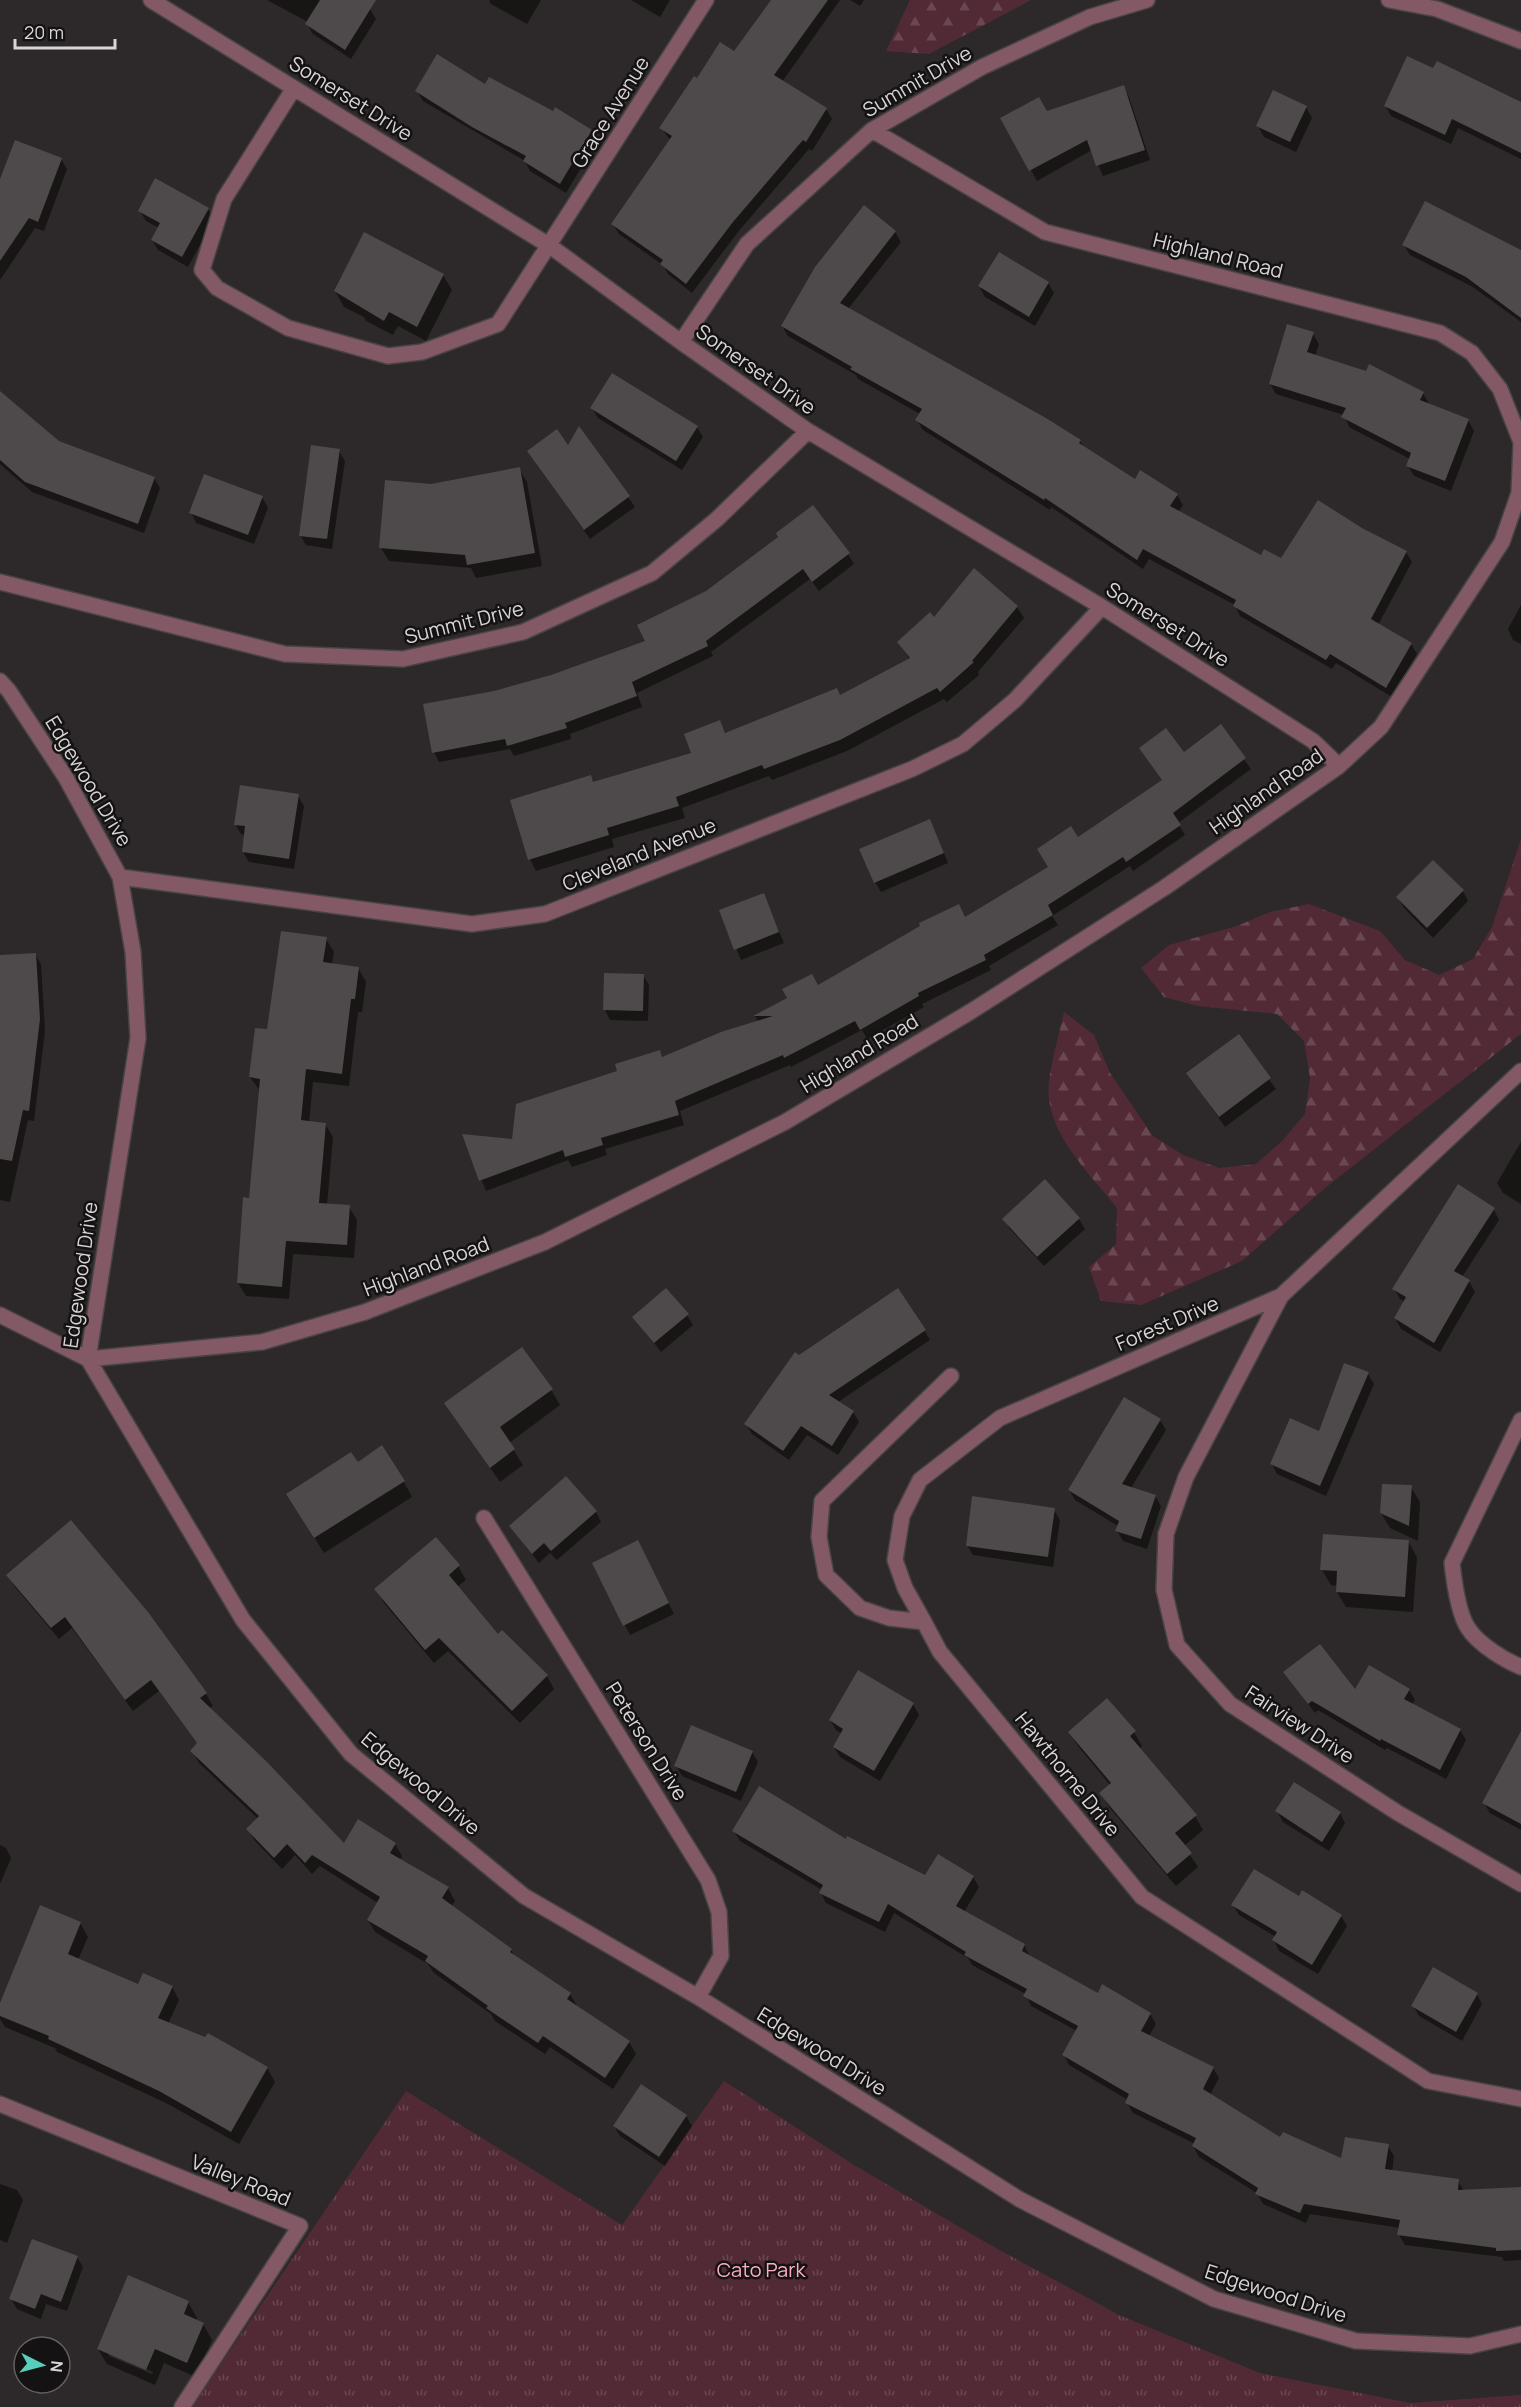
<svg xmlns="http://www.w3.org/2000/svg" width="1521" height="2407" viewBox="0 0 1521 2407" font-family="Manrope,sans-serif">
  <defs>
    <pattern id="forest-firs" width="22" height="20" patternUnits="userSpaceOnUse" patternTransform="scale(1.5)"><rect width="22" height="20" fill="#522a36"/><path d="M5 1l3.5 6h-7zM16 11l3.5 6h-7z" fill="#6a4852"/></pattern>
    <pattern id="park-tufts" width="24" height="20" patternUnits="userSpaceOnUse" patternTransform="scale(1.5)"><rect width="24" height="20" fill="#522a36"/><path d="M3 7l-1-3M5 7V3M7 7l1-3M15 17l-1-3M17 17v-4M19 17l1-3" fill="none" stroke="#6a4852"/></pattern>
  </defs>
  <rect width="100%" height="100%" fill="#2d2829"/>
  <path fill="url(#forest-firs)" d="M910,0H1031L929,54L886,51Z
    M1521,839V1034L1325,1188L1242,1261L1141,1305L1101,1301L1089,1267L1116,1244L1117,1208C1089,1172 1043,1131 1049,1081C1052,1058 1059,1035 1064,1012L1094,1035L1110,1073L1153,1136L1183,1155L1219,1168L1256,1164L1282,1141L1305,1114L1310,1078L1304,1041L1277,1014L1198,1006L1164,997L1141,968L1169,945L1237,926L1270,912L1309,904L1380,931L1405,960L1439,975L1473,959L1492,927Z"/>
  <path fill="url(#park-tufts)" d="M724,2081L854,2165L985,2242L1119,2315L1260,2373L1410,2403L1521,2395V2407H192L406,2091L622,2225Z"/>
  <path fill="#0007" fill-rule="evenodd" d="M267,0H356L370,9L376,19L351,59L313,34L307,24L308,22Z
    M489,0H541L527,24L491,4Z
    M631,0H670L660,17Z
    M773,0H840L782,82L826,109L832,119L812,151L809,149L738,232L692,293L668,274L663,265L619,234L613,224L671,141L661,128L698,81L734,53Z
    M850,0H864L860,6Z
    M486,86L591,131L597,141L566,193L530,171L525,161L423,101L417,91Z
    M1123,87L1129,97L1150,160L1103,176L1092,150L1037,181L1002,119L1046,113Z
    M1521,104V159L1458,128L1451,144L1391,116L1385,105Z
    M1306,107L1312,118L1296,152L1264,137L1258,126Z
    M61,159L67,169L44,231L35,228L0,280V183Z
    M208,209L214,219L188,267L158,250L152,240L159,228L146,221L140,211Z
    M895,232L901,242L848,309L1080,441L1085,449L1135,481L1177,495L1183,505L1178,512L1261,557L1281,560L1362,529L1406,552L1412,562L1378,625L1411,644L1417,654L1392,697L1336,663L1332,669L1240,616L1235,605L1149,559L1143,569L1051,507L1050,510L923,430L917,420L920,414L858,379L856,375L788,336L782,326Z
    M1404,245L1521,253V322L1473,287L1410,255Z
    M443,275L452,290L426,341L398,326L393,335L366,321L364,317L344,307L335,291Z
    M1048,283L1054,293L1035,326L985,297L979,286Z
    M1313,334L1319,344L1315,356L1423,393L1429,404L1468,420L1474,431L1451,491L1414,476L1408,466L1410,459L1349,427L1344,415L1276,394L1270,384Z
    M0,393L58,443L154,478L160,488L144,533L32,492L0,464Z
    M592,408L697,427L703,437L682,470L598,418Z
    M579,429L635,507L590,539L535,462L568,447Z
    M339,451L345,461L332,549L306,545L300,535Z
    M519,469L527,482L542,566L476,578L471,568L389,561L381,548L432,485Z
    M262,497L268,508L254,544L196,523L191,512Z
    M848,554L854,564L819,591L810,579L711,652L713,656L637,693L642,707L570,734L571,739L514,756L510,749L439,762L434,752L494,692L551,676L647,642L707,592Z
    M975,570L1017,607L1024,618L978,672L979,675L947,702L944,699L847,751L772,780L769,776L682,808L685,818L612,839L614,847L536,871L530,859L590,777L594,783L693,754L719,722L726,734L840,696L910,660L899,642L934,619Z
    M1521,605V644L1513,640L1508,629Z
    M1220,726L1251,769L1178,823L1185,835L1133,871L1130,866L1052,916L1058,925L989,966L991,970L922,1004L924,1007L867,1039L862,1030L791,1067L790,1065L680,1111L684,1125L605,1149L607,1155L572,1167L568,1160L486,1191L464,1136L514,1140L618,1072L660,1052L663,1058L758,1021L755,1016L789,999L965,919L1050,868L1078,840L1163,781L1141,749L1183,754Z
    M298,796L304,806L294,869L249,862L243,852L246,835L241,834L235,824Z
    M935,831L948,863L881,892L875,882Z
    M1433,862L1463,891L1468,901L1433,938L1404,908L1398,898Z
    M763,894L784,943L741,960L721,911Z
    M326,939L334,952L332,964L358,968L366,982L362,1012H358L349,1086L313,1082L309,1123L325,1124L333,1137L327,1205L349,1207L357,1220L354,1258L293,1254L289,1299L246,1296L238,1283L251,1199L260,1091L250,1077L268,1031Z
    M35,954L41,964L45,1031L34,1121L28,1120L10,1202L0,1200V956Z
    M643,975L649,985L648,1021L610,1020L605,1010Z
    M1238,1036L1276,1089L1225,1127L1188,1073Z
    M1521,1142V1204L1503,1193L1497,1183Z
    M1494,1210L1499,1220L1462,1277L1469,1281L1475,1292L1440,1352L1401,1329L1395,1318L1405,1302L1400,1299L1394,1289Z
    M1004,1219H1079L1085,1229L1044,1266L1010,1229Z
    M687,1315L693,1325L661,1352L634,1317Z
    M924,1330L930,1340L838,1402L853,1412L859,1422L838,1455L807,1435L789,1460L752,1434L746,1424Z
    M1368,1374L1374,1384L1326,1496L1277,1474L1272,1464L1319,1433Z
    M551,1390L560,1405L509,1443L523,1465L500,1482L446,1403Z
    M1160,1420L1166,1430L1131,1488L1155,1496L1161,1506L1147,1549L1123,1541L1117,1531L1118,1526L1075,1500L1069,1490Z
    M357,1464L404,1482L412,1497L324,1553L297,1510Z
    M1411,1487L1420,1502L1418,1541L1390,1528L1381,1513Z
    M1054,1510L1060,1520L1053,1567L973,1555L967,1545Z
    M596,1512L601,1522L557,1560L550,1553L539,1563L510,1526Z
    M1408,1541L1417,1557L1413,1612L1346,1607L1337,1592L1338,1586L1331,1585L1322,1570Z
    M643,1552L674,1614L630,1635L594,1564Z
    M458,1566L466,1580L457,1587L498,1636L547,1676L554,1689L520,1723L448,1651L434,1663L384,1603L376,1589Z
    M8,1575L206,1694L213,1706L209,1708L344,1845L395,1844L402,1856L400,1860L448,1888L455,1901L451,1907L511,1950L515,1957L570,1994L577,2006L629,2042L636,2054L613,2089L550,2047L545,2054L495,2021L491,2014L434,1973L428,1964L375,1932L368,1920L378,1903L320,1866L312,1874L295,1855L282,1869L255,1841L248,1829L258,1819L199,1763L192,1751L198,1744L159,1691L133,1711L72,1628L59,1639L15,1587Z
    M1285,1673L1355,1691L1409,1690L1415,1700L1412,1705L1460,1730L1466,1740L1446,1779L1387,1748L1385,1750L1318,1710L1315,1713Z
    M913,1704L919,1715L880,1781L840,1757L834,1747L842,1734L836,1730L830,1720Z
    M1134,1732L1142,1746L1139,1749L1195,1816L1203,1830L1184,1846L1198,1867L1176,1886L1109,1807L1101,1793L1110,1785L1078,1746L1070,1733Z
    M1521,1740V1830L1490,1813L1484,1803Z
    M752,1752L758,1762L741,1801L682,1776L676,1766Z
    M1277,1811L1340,1813L1345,1823L1329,1851L1283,1822Z
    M734,1831L846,1841L925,1877H973L979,1887L964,1912L1024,1945L1030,1957L1098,1995L1150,2014L1156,2024L1149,2036L1213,2068L1219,2078L1210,2095L1281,2140L1342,2160L1388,2146L1394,2156L1392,2172L1458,2181L1464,2191L1521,2188V2260L1504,2261L1502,2257L1405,2245L1399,2235L1400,2228L1310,2214L1306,2223L1263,2204L1257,2193L1199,2157L1193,2146L1195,2144L1133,2113L1127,2103L1128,2100L1069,2065L1064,2055L1077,2031L1031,2006L1026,1994L972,1965L968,1958L894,1913L885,1932L826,1903L821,1893L822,1890L740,1841Z
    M0,1845L6,1848L11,1858L0,1884Z
    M1300,1898L1341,1916L1347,1926L1318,1974L1279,1951L1274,1940L1276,1937L1239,1915L1233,1905Z
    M80,1923L88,1937L78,1960L139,1986L172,1987L179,2000L168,2024L267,2068L275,2082L239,2144L168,2104L57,2052L55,2048L5,2027L0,2019V2006Z
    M1477,1994L1482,2004L1462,2041L1419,2016L1413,2006Z
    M686,2116L692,2126L665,2166L620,2136L614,2126Z
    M0,2184L17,2190L23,2200L7,2243L0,2240Z
    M77,2257L83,2267L67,2311L46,2304L41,2319L17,2309L11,2299Z
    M188,2302L197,2318L196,2321L203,2324L212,2340L196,2377L164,2363L155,2385L107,2364L98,2349ZM109,2353L153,2372L152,2374L109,2356Z"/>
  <path fill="#4e494a" d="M320,0H376L345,50L305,24Z
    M771,0H828L774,75L827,108L806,142L803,140L733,222L686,284L660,264L663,260L611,224L672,136L659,128L694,76L697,78L720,42L734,51Z
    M437,54L485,84L489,77L553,111L555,107L592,130L560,184L523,161L526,156L472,127L415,91Z
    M1407,56L1433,68L1437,61L1521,102V153L1452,119L1445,135L1384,106Z
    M1124,85L1145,150L1096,166L1087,140L1029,171L1000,118L1039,97L1047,111Z
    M1273,90L1307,106L1290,142L1256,126Z
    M15,140L62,158L38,222L29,218L0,261V179Z
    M155,178L209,208L182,257L151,240L160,223L138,211Z
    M1425,201L1521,250V318L1466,277L1402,245Z
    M864,205L896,231L840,303L1046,418L1081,440L1079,443L1135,479L1140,470L1178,494L1170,506L1261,555L1264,549L1281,558L1318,500L1362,528L1407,551L1371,619L1412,643L1386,688L1330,654L1326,660L1233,606L1236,600L1143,549L1137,560L1045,498L1044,500L915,420L922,409L850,369L852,367L781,326L815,267Z
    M364,232L444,274L417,327L389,312L384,321L334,291Z
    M999,252L1049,282L1029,317L978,286Z
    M1287,324L1314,332L1307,352L1366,371L1369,364L1424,392L1420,400L1469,419L1445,481L1406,466L1411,453L1341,417L1346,408L1269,384Z
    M612,373L698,426L676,461L590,408Z
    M0,391L59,441L155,477L138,524L25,482L0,460Z
    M579,426L630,496L584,530L527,451L557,429L568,445Z
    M311,445L340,449L327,539L299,536Z
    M520,467L535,553L467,565L465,555L379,548L385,480L431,484Z
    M204,474L263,496L248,535L189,513Z
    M813,505L850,553L812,582L803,569L706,641L708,646L632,682L637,696L565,723L567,728L507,746L505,739L432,753L423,704L494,691L551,675L645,641L637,625L706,591L778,537L776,533Z
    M974,568L1018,606L972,661L974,662L940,692L937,688L840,740L764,769L762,765L676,797L679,806L607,828L609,835L528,860L510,800L591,775L593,782L691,753L684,734L720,720L725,733L837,688L840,695L910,658L897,642L930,612L934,617Z
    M1221,724L1246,758L1173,813L1181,825L1126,862L1123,857L1048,905L1053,915L984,955L986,960L918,993L919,996L860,1030L855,1021L784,1058L783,1055L675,1101L679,1115L601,1138L603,1145L565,1157L563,1150L479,1181L462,1134L512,1139L516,1104L617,1071L615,1064L660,1050L662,1057L721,1032L773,1016H753L787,998L782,989L812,974L818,985L920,926L919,923L959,904L965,917L1048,867L1037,849L1071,826L1078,837L1162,780L1139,748L1166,728L1184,752Z
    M240,785L299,794L289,859L242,852L245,826L234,825Z
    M930,819L944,853L874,883L859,849Z
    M1433,860L1464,890L1427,928L1396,897Z
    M764,893L779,932L734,950L719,910Z
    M281,931L327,937L323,962L359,967L355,999H351L342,1074L306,1069L301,1120L326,1123L319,1203L350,1205L347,1245L286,1241L282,1287L237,1283L243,1197L249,1198L260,1079L249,1077L255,1028L267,1029Z
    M36,953L40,1019L29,1111L23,1110L12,1161L0,1159V955Z
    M604,973L644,974L643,1011L603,1010Z
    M1239,1034L1271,1078L1219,1117L1186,1073Z
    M1045,1179L1080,1218L1037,1257L1002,1219Z
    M1458,1184L1495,1208L1454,1271L1470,1280L1434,1343L1394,1318L1406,1297L1392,1289Z
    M666,1288L689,1314L654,1343L632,1317Z
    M898,1288L926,1330L829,1395L854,1411L832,1446L801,1426L783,1451L744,1424L795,1352L799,1355Z
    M522,1347L553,1389L500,1427L515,1449L490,1468L444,1403Z
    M1344,1363L1369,1372L1320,1486L1270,1464L1290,1418L1319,1431Z
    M1124,1397L1161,1419L1122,1484L1156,1495L1141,1539L1115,1531L1119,1521L1068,1490Z
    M382,1445L405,1481L314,1538L286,1494L351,1452L358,1462Z
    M566,1476L597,1511L551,1551L544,1543L532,1554L509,1526Z
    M1382,1484L1412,1485L1409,1526L1380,1513Z
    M972,1496L1055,1508L1048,1557L966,1546Z
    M71,1520L148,1612L207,1693L200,1698L268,1763L344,1843L358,1819L396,1843L390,1853L449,1887L442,1898L512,1949L510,1952L571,1993L567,1999L630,2041L605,2078L543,2036L538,2043L486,2008L488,2006L425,1961L428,1956L367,1920L380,1897L312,1855L305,1863L287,1844L274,1858L246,1829L259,1816L190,1751L197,1743L151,1680L125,1700L65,1617L51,1628L6,1575Z
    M1323,1534L1409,1540L1405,1597L1336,1592L1337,1571L1320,1570Z
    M436,1537L460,1565L449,1575L498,1634L502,1630L548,1675L512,1711L439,1638L425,1650L374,1589Z
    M638,1540L669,1603L623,1626L592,1563Z
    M1320,1644L1355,1689L1369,1665L1410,1689L1404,1699L1461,1729L1440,1770L1381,1739L1380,1741L1312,1701L1308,1704L1283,1672Z
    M858,1670L914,1703L874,1771L833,1747L843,1729L829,1720Z
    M1107,1698L1136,1731L1130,1736L1197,1815L1175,1833L1192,1853L1167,1874L1099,1793L1111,1783L1068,1732Z
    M691,1725L753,1751L736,1792L674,1766Z
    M1521,1731V1824L1482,1803Z
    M1294,1782L1341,1812L1322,1842L1275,1811Z
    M759,1786L846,1839L847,1836L925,1875L938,1854L974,1876L956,1906L1025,1944L1022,1951L1098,1993L1102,1984L1151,2013L1141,2031L1214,2067L1203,2089L1280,2137L1283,2132L1341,2158L1345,2137L1389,2144L1385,2169L1459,2179L1458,2190L1521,2187V2250L1496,2251V2248L1397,2235L1400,2220L1304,2204L1300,2213L1255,2194L1258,2188L1192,2146L1196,2138L1125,2103L1129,2094L1062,2055L1078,2026L1023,1996L1027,1989L964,1955L966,1952L888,1904L879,1922L819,1893L823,1885L732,1831Z
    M1254,1869L1299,1896L1302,1890L1342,1915L1312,1965L1272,1940L1277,1932L1231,1905Z
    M40,1905L81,1922L68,1954L138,1984L143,1973L173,1986L158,2018L205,2037L208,2033L268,2067L231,2132L159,2091L48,2039L49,2036L0,2016V2003Z
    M1433,1967L1478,1993L1456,2032L1411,2006Z
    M641,2084L687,2115L659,2157L613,2126Z
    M32,2239L78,2256L61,2302L41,2294L35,2309L9,2299Z
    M128,2275L189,2301L184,2314L204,2323L187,2363L155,2349L146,2370L97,2349Z"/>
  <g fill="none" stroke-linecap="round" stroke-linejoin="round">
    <g stroke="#484445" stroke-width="18">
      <path id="minor" d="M151,0L550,246L681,342L808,431L1102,607L1313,741L1339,766
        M1389,0L1437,9L1521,41
        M294,88L224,199L202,270L217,288L288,328L388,356L422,352L498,324L706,0
        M872,130L1045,232L1440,333L1472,353L1500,389L1521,442
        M681,342L747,244L872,130L982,67L1090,17L1147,0
        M0,582L285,654L403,659L523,632L652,573L717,519L808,431
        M0,681L9,691L66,778L120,877L133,952L138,1038L88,1359L243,1620L351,1754L524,1896L698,1997L1019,2199L1214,2299L1356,2341L1470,2346L1521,2334
        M120,877L472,924L545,914L912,769L963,744L1015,700L1102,607
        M1281,1296L1186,1477L1166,1534L1164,1590L1177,1645L1230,1704L1398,1813L1521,1884
        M0,1315L88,1359L262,1342L365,1312L545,1242L785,1122L970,1012L1164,888L1339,766L1381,727L1502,542L1519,493L1521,443
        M951,1376L822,1501L819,1537L826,1575L860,1608L889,1618L924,1622L940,1652L1142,1897L1428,2081L1521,2099
        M1521,1420L1452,1563C1454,1581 1458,1613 1468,1628C1478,1644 1504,1660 1521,1667
        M484,1518L708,1880L719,1912L721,1956L698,1997
        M924,1622L905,1588L895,1560L902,1516L920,1480L1000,1418L1281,1296L1521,1071
        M0,2104L300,2226L182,2407"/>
    </g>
    <use href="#minor" stroke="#825964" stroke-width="15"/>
  </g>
  <g text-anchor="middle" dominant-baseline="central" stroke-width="5" stroke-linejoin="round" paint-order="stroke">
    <g font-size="20" fill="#d8d5d5" stroke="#141212">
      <text transform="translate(917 81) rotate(-30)">Summit Drive</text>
      <text transform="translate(351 98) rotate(32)">Somerset Drive</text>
      <text transform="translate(610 112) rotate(-58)">Grace Avenue</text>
      <text transform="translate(1218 255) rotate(14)">Highland Road</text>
      <text transform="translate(756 369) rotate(35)">Somerset Drive</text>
      <text transform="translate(464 622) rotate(-14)">Summit Drive</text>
      <text transform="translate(1168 624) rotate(32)">Somerset Drive</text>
      <text transform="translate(89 781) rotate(59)">Edgewood Drive</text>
      <text transform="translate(1266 791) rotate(-35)">Highland Road</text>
      <text transform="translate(639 854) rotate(-22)">Cleveland Avenue</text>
      <text transform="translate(859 1053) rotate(-31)">Highland Road</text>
      <text transform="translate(426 1266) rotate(-21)">Highland Road</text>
      <text transform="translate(80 1275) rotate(-82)">Edgewood Drive</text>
      <text transform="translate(1167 1323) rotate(-23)">Forest Drive</text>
      <text transform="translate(1300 1724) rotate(33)">Fairview Drive</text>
      <text transform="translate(647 1741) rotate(58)">Peterson Drive</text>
      <text transform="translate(1068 1774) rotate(51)">Hawthorne Drive</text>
      <text transform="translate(421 1783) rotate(40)">Edgewood Drive</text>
      <text transform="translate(822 2051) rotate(32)">Edgewood Drive</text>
      <text transform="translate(241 2180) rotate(22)">Valley Road</text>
      <text transform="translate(1276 2293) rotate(18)">Edgewood Drive</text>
    </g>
    <g font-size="20" fill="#fcadc2" stroke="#141212">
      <text x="761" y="2269">Cato Park</text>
    </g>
  </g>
  <g transform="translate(42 2365) rotate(96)"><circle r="28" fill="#141212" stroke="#626060" stroke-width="1.5"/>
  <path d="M0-4.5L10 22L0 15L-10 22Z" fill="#5acebc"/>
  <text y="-9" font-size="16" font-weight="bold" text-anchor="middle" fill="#d8d5d5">N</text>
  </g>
  <path d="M15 39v9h100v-9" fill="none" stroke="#d8d5d5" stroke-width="3"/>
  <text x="24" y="39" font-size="18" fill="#d8d5d5" stroke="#141212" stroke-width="4.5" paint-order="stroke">20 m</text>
</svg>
